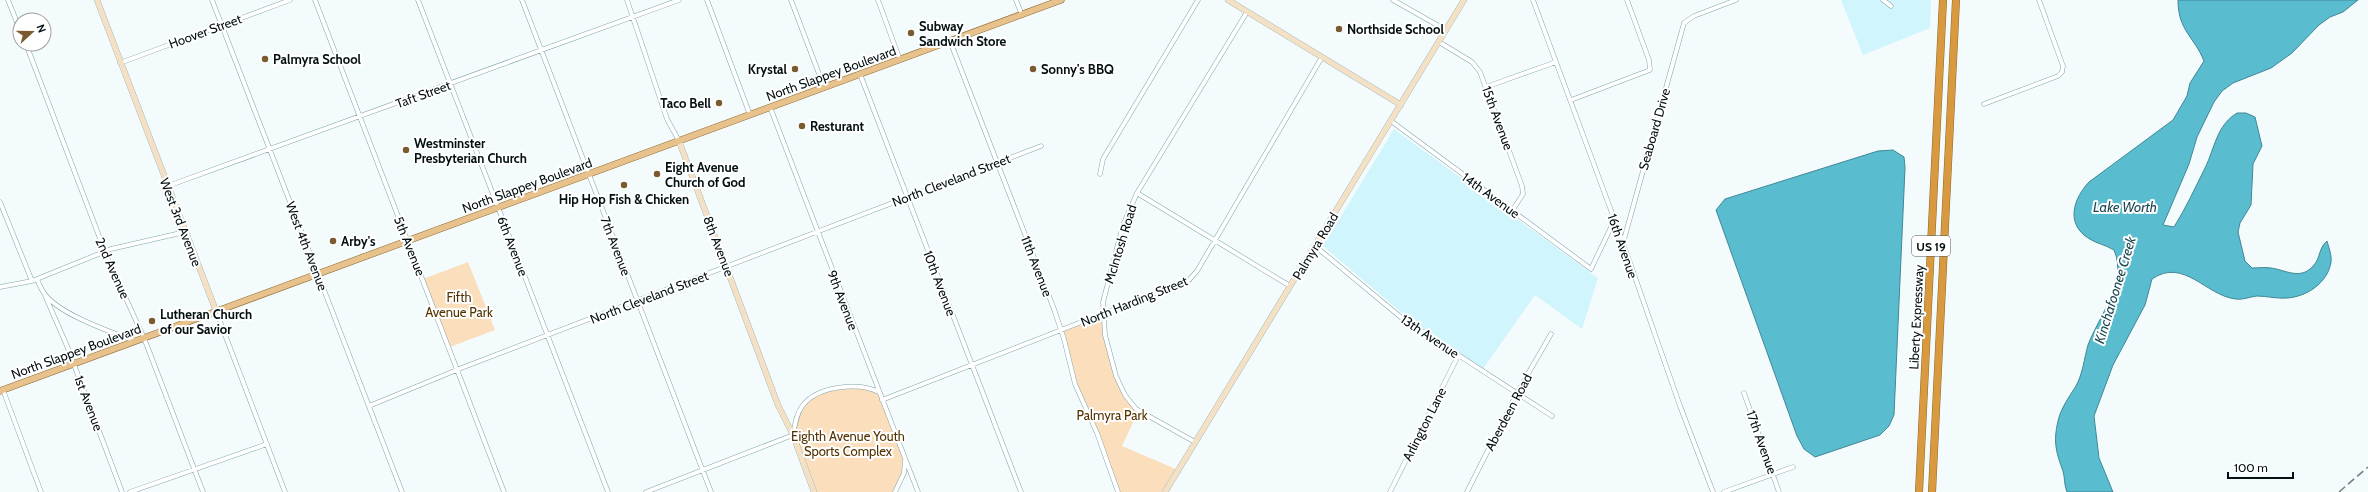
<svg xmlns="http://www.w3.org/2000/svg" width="2368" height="492" viewBox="0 0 2368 492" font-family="Cabin,sans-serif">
  <rect width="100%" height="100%" fill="#f4fbfc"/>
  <path fill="#d1f5fc" d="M1841,0H1931L1930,28L1863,55Z
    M1394,129L1598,278L1582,329L1535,295L1483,369L1408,318L1323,246Z"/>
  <path fill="#fbdfbc" d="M468,262L495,330L450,347L423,279Z
    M1102,315L1104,335L1115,376L1138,412L1122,446L1178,470L1164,492H1119L1076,385L1062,331Z
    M860,388L879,393L905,459L903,473L894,492H815L794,434L799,413L809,399L829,391Z"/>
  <path fill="#59bccf" stroke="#408896" d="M2178,0H2358L2343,12L2330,17L2319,25L2292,53L2271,68L2233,83L2222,91L2214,102L2197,137L2189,164L2163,225L2174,227C2186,208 2195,188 2205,168C2215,148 2216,126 2237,113H2246L2255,117L2262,146L2253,164L2251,205L2240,223L2238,232L2245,261L2252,268C2258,268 2264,267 2271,268C2286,270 2301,281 2314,265C2321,257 2318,249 2327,241C2329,248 2332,256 2331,262C2328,283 2306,297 2287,298C2277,299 2267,296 2257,296C2249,297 2243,300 2236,299C2206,296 2184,257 2152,279L2145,305L2113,365L2094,416L2099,458L2113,492H2067C2064,485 2065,478 2063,471C2056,452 2053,442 2058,421C2061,408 2069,397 2076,386C2083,373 2084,359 2088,345C2099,316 2128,281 2114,250C2106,245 2095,243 2088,238C2065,223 2074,198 2089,182L2173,120L2187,96L2190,83L2204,61C2194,36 2178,31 2178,0Z
    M1893,150L1904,157L1905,168L1894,415L1889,426L1880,435L1815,457L1804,449L1797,436L1716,210L1725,199L1878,151Z"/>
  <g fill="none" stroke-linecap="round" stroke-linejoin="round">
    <g stroke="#81a3aa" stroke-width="5">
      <path id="street" d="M8,0L20,30
        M212,0L402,492
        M315,0L504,492
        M418,0L608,492
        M522,0L711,492
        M627,0L667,119L679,141
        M707,0L750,115
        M791,0L824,87
        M878,0L900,60
        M1016,0L1022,15
        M1393,0L1446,30
        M1533,0L1622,240L1680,406L1713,492
        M1883,0L1891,6
        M2039,0L2063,66L2062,72
        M950,41L1054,309L1064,339L1075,384L1097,433L1118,492
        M1439,42L1472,62L1480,72L1522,186L1523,194L1512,211
        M26,44L107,257L144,338L203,492
        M120,63L290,0
        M860,74L1021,492
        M1486,87L1556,62
        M1571,100L1650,70L1649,60L1627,0
        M1984,104L2058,76L2062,72
        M770,107L918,492
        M1391,121L1591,269L1614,221
        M1100,174L1103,159L1198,0
        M168,186L679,0
        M1137,193L1290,286
        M0,202L32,281
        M1623,243L1684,23L1694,16L1736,0
        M1315,246L1403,319L1552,416
        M37,279C39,284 41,289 44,293C58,314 111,332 135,341
        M0,287L32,281L111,249L185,232
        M44,293L67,346L122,492
        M216,311L285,492
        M3,390L41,492
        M1744,393L1779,492
        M882,400L1189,280L1197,271L1322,57
        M369,406L464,367L1041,146
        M1195,442L1136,409L1125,395L1116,376L1105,335L1103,302L1123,225L1137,193L1247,12
        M130,492L267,444
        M646,492L793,435C795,425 796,414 803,405C818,386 858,382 879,392
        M895,492L904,473L905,461
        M1390,492L1458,356
        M1467,492L1517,393L1551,334
        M1724,492L1793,467"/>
    </g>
    <g stroke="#81a3aa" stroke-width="6">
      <path id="secondary" d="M97,0L216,311
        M1228,0L1401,105
        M679,141L778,405L793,435L814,492
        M1165,492L1464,0"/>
    </g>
    <g stroke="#8e692f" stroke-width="7">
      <path id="primary" d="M0,391L1061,0"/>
    </g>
    <g stroke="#8e692f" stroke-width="8">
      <path id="highway" d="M1919,492L1943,0
        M1932,492L1956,0"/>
    </g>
    <use href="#street" stroke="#fff" stroke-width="4"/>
    <use href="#secondary" stroke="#f3e0c5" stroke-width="5.5"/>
    <use href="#primary" stroke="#e8c28c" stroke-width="6"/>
    <use href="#highway" stroke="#d8993f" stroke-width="7"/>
    <path stroke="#737d7f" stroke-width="1.5" stroke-dasharray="8 4" stroke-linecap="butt" d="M2339,492L2368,467"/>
  </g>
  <g fill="#7a5b30" stroke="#fff" stroke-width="1.5">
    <circle cx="1339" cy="29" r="4"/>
    <circle cx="911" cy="33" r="4"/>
    <circle cx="265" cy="59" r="4"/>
    <circle cx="795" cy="69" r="4"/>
    <circle cx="1033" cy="69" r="4"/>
    <circle cx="719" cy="103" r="4"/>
    <circle cx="802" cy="126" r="4"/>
    <circle cx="406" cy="150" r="4"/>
    <circle cx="657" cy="174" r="4"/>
    <circle cx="624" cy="185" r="4"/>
    <circle cx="333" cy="241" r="4"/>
    <circle cx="152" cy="321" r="4"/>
  </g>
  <g text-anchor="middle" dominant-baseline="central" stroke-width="4" stroke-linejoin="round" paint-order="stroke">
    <rect fill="#fff" stroke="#4f5859" stroke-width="1" x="1912" y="236" width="38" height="20" rx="3"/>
    <g font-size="12" font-weight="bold" fill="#041012">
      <text x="1931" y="246">US 19</text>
    </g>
    <g font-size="13" font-weight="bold" fill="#041012" stroke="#fff" text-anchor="start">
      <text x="919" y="26">Subway<tspan x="919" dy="15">Sandwich Store</tspan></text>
      <text x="1347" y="29">Northside School</text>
      <text x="273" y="59">Palmyra School</text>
      <text x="787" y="69" text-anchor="end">Krystal</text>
      <text x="1041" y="69">Sonny's BBQ</text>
      <text x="711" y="103" text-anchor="end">Taco Bell</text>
      <text x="810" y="126">Resturant</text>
      <text x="414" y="143">Westminster<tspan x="414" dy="15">Presbyterian Church</tspan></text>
      <text x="665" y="167">Eight Avenue<tspan x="665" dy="15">Church of God</tspan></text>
      <text x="624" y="199" text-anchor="middle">Hip Hop Fish &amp; Chicken</text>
      <text x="341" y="241">Arby's</text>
      <text x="160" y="314">Lutheran Church<tspan x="160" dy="15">of our Savior</tspan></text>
    </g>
    <g font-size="13" fill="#041012" stroke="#fff">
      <text transform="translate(205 31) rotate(-20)">Hoover Street</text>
      <text transform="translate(831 73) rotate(-20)">North Slappey Boulevard</text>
      <text transform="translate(423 94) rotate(-20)">Taft Street</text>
      <text transform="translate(1498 118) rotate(70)">15th Avenue</text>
      <text transform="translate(1654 129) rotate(-74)">Seaboard Drive</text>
      <text transform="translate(951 180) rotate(-21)">North Cleveland Street</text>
      <text transform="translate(527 185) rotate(-20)">North Slappey Boulevard</text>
      <text transform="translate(1491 195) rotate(36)">14th Avenue</text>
      <text transform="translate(181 222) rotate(69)">West 3rd Avenue</text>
      <text transform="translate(1120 244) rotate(-73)">McIntosh Road</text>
      <text transform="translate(307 246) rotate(69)">West 4th Avenue</text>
      <text transform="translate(410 246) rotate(68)">5th Avenue</text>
      <text transform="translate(513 246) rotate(69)">6th Avenue</text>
      <text transform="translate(616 246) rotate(69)">7th Avenue</text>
      <text transform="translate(719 246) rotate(69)">8th Avenue</text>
      <text transform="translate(1315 246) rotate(-59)">Palmyra Road</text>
      <text transform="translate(1623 246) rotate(71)">16th Avenue</text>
      <text transform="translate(1037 266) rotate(69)">11th Avenue</text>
      <text transform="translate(113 268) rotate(66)">2nd Avenue</text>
      <text transform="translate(940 283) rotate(69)">10th Avenue</text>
      <text transform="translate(649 297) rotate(-21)">North Cleveland Street</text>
      <text transform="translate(843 300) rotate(69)">9th Avenue</text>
      <text transform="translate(1134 301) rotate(-22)">North Harding Street</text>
      <text transform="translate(1916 317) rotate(-87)">Liberty Expressway</text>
      <text transform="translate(1430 336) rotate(34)">13th Avenue</text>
      <text transform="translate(76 351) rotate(-20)">North Slappey Boulevard</text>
      <text transform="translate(89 403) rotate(69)">1st Avenue</text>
      <text transform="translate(1508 412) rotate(-62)">Aberdeen Road</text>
      <text transform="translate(1424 424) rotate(-63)">Arlington Lane</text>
      <text transform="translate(1762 442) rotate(70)">17th Avenue</text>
    </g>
    <g font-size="13" fill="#523300" stroke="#fff">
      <text x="459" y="297">Fifth<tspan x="459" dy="15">Avenue Park</tspan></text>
      <text x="1112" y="415">Palmyra Park</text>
      <text x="848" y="436">Eighth Avenue Youth<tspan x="848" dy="15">Sports Complex</tspan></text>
    </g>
    <g font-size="14" font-style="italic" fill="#1a474f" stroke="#fff">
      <text x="2125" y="207">Lake Worth</text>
      <text transform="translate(2115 290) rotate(-73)">Kinchafoonee Creek</text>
    </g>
  </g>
  <g transform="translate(32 32) rotate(69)"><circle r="19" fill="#ffffff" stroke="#9b9fa0"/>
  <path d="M0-3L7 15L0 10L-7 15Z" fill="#7a5b30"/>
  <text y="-6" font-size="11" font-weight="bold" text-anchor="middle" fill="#041012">N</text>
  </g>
  <path d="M2228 472v6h65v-6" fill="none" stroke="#041012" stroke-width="2"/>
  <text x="2234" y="472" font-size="12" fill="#041012" stroke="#ffffff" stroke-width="3" paint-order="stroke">100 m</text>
</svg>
